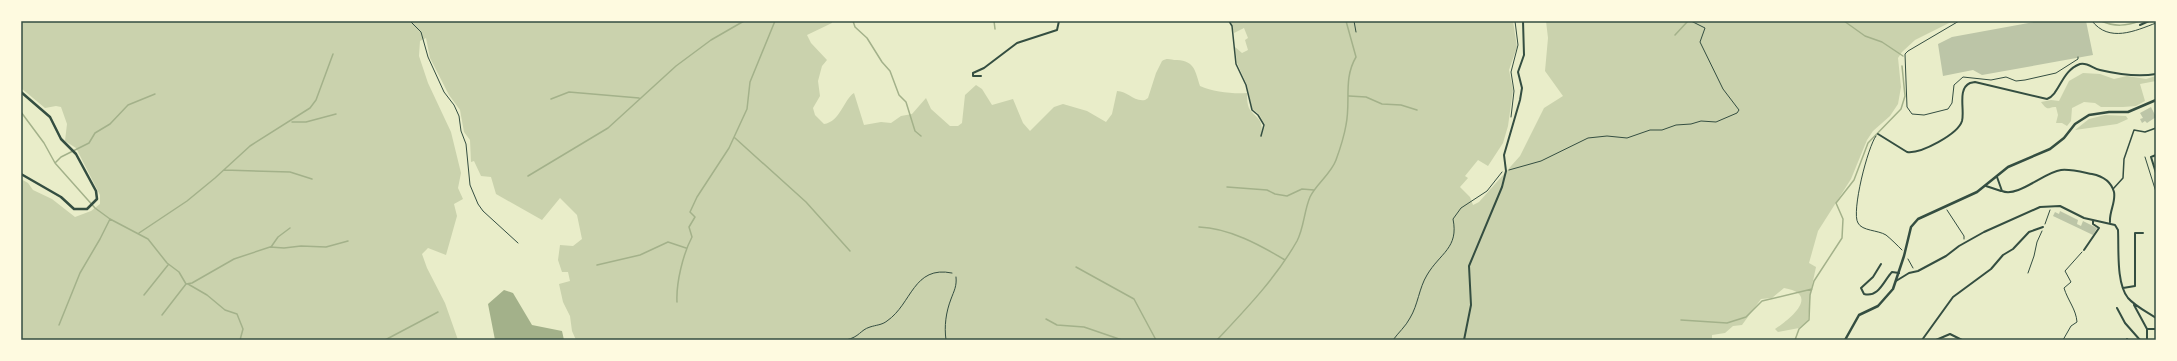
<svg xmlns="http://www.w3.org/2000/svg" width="2177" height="361" viewBox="0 0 2177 361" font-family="'Work Sans',sans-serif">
  <rect width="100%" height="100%" fill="#e9edc9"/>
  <path fill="#cad2ad" d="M21,21H832V23L807,35L811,43L827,60L822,66L818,81L820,96L813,108L815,115L824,124C840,122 844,99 854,93L864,125L881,122L891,123L901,116L912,114L926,98L931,109L950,126H958L962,123L965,95L976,85L982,89L992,105L1013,99L1023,123L1030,131L1054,107L1063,104L1087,111L1106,122L1112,114L1117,91C1128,91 1133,102 1145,100L1148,98L1156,73L1162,61C1168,57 1170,60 1177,60C1195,61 1195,71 1200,86C1213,92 1233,94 1247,93C1247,98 1247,107 1251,111C1261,122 1263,121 1261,136L1262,135L1265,125L1259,114L1252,109L1247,85L1237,63L1235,47L1242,53L1248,50L1245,40L1248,38L1244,28L1234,33L1231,21H1513L1517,47L1509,70L1513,90L1508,126L1503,143L1488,166L1478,160L1465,176L1468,178L1460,187L1470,197L1473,205L1479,202L1520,156L1544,108L1563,96L1545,71L1548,38L1546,21H1953L1915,40L1902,52L1898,58L1901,87L1898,104L1890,116L1873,131L1867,140L1851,179L1818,231L1809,263L1816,267L1811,290L1808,321L1799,328L1778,332L1775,329C1790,319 1821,294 1784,288L1772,298L1761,299L1742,325L1733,326L1725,333L1712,335V340H576L572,331L570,316L563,302L559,284L570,281L568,272H562L558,260L560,245L573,246L582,239L577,215L560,198L542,220L496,194L491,177L481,176L474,161L471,162L470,140L464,132L460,110L449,95L430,58L426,38L420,41L419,56L428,83L451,132L461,173L458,188L463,199L454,204L457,216L446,255L428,248L422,254L427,268L445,303L458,340H21V179L28,183L33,190L52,199L75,217L91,211L100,204V195L76,148L65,141L67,124L61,107L56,106L45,108L21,88Z
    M2083,73L2100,74L2114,79L2127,76L2146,79L2156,76V81L2140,84L2145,101L2136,106L2123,107H2101L2095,103L2084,102L2072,108L2071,121L2067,126L2062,123H2056L2058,115L2056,107C2048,106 2049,113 2041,102L2051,100L2059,101L2069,81Z
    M2105,115L2126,116L2128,119L2117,124L2075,130L2089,119Z"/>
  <path fill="#a3b18a" d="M504,290L513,293L532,325L562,331L564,340H495L488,304Z"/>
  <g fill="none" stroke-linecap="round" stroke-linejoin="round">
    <path stroke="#a3b18a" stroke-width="1.5" d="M853,21L855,27L867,38L882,62L890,71L899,95L906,102L915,131L921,136
      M994,21L995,29
      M1844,21L1865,36L1882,42L1903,56
      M2101,21C2115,27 2126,26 2140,21
      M1675,35L1688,21
      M1349,96L1366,97L1382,104L1401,105L1417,110
      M551,99L569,92L639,98
      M21,112L44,143L55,163L95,208L110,219L148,239L167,263L179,272L186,284
      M292,122H306L336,114
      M735,138L806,202L850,251
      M55,163L61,157L89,143L95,133L110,124L128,105L155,94
      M224,170L290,172L312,179
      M528,176L608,128L676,66L711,40L744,21
      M1227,187L1267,190L1275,194L1287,196L1302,189L1314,190
      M1199,227C1229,228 1260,245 1285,260
      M139,233L187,201L215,178L250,146L310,108L316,100L333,54
      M271,247L278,237L290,228
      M597,265L640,255L668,242L686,248
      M1076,267L1134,299L1156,340
      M188,284L207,295L225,310L237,314L243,329L240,340
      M144,295L168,265
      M677,302C676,283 683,254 692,237L689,227L695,217L690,212L697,197L729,148L747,109L750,82L775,21
      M162,315L186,284L192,283L234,259L270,247L284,248L301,246L326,247L348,241
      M1046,319L1057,325L1084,327L1122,340
      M1681,320L1727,323L1746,317L1762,301L1812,289
      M59,325L80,273L100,239L110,219
      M385,340L438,312
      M1217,340C1246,309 1276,278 1297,241C1304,228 1304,211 1310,197C1316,184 1331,174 1336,160C1340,149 1344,137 1346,125C1351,101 1343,79 1356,57L1346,21
      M1795,340L1799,329L1809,320L1810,295L1814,281L1842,238L1843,219L1836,203L1854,180L1868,143L1901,109L1905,96L1902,66"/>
  </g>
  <path fill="#bcc5a7" d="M2039,21H2086L2093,55L1982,75L1973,70L1943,76L1938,44L1952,37Z
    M2151,107L2156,117L2147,123L2145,121L2142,123L2140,119L2143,118L2140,113Z
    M2060,211L2078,220L2077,224L2081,226L2083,221L2097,228L2093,235L2053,216L2055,212L2059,214Z"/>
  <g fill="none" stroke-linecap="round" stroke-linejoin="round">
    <path stroke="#344e41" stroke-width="1" d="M410,21L421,32L428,57L444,92L454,105L459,116L461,131L466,144L470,185L478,204L483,211L518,243
      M1354,21L1356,32
      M1511,117L1514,91L1511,72L1518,45L1515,21
      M1876,136C1868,146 1851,212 1858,223C1862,231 1878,230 1886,235C1891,239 1897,245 1902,250
      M2145,157L2156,192
      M1509,170L1541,161L1588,138L1607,136L1627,138L1650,130H1662L1676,125L1691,124L1701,121L1716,122L1737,113L1739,110L1723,89L1700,42L1705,28L1691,21
      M1947,210L1964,236V239
      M2045,224L2050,210
      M1908,259L1913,268
      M2028,273L2034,256L2037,242L2042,231
      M846,340C860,337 860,330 870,327C876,325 882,325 887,321C912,304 913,265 952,273
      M946,340C944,326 946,312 951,299C954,291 957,286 956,277
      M1393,340C1398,333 1406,326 1410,318C1418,305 1419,288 1427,275C1440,253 1459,248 1453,219L1461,208L1487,191L1502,172
      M2063,340L2071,326L2077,322C2076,309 2068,301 2064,288L2071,282L2065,271L2082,252"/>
    <path stroke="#344e41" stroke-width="1" d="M1959,21L1908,51L1905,54L1907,107L1912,114L1924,115L1948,109L1952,103L1954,85L1963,77L1991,80L2006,77L2016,81L2025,80L2056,73L2078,59V57
      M2092,21C2109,43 2135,31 2156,23"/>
    <path stroke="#344e41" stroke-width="1.5" d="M1229,21L1232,26L1236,64L1246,85L1252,110L1258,115L1264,125L1261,136
      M2113,189L2123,178L2124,159L2134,130L2145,132L2156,128"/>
    <path stroke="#344e41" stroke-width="2" d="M2140,25L2149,21
      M981,76H973V73L984,68L1017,43L1057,30L1059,21
      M1878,134L1907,152C1921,154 1958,134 1962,121C1965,110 1957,89 1970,83L1975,82L2047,99C2060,94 2061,71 2080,64C2088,62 2093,69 2100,70C2117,74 2139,77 2156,74
      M2156,155L2151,157L2156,173
      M1997,177L2002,191C2018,198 2044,172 2061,170C2071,169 2082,172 2092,174C2102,176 2111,181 2114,192C2116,202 2109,212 2110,222
      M1986,186L2001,191
      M2084,250L2099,228L2093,224V220
      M2156,251V257
      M1881,264L1873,277L1861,288L1864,294C1879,298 1884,280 1892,272L1899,273
      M1896,281L1909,273L1918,271L1946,256L1959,246L1984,232L2040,207L2060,206L2084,218L2115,225L2118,230C2119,249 2116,283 2128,298C2135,306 2147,312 2156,318
      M2123,288L2135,286V233H2143
      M2134,305L2147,329V340
      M2117,308L2125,323L2140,340
      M2147,329H2156
      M2127,339L2128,340
      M1464,340L1471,305L1469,266L1502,187L1506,171L1504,155L1520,100L1522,88L1518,72L1524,55L1523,21
      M1922,340L1953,297L1991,269L2003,255L2013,249L2029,232L2043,227
      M1936,340L1950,334L1962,340"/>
    <path stroke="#344e41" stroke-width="2.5" d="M21,92L50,117L61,139L76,154L96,191L97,199L87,209H74L61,197L21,174
      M1845,340L1859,315L1878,306L1893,289L1904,256L1911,227L1918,219L1977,192L2008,167L2050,149L2064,138L2075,124L2089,115L2109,112H2128L2156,100"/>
  </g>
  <rect width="2177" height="361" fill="none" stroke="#fefae0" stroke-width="44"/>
  <rect x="22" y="22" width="2133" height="317" fill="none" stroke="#344e41" stroke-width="1.5"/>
</svg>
